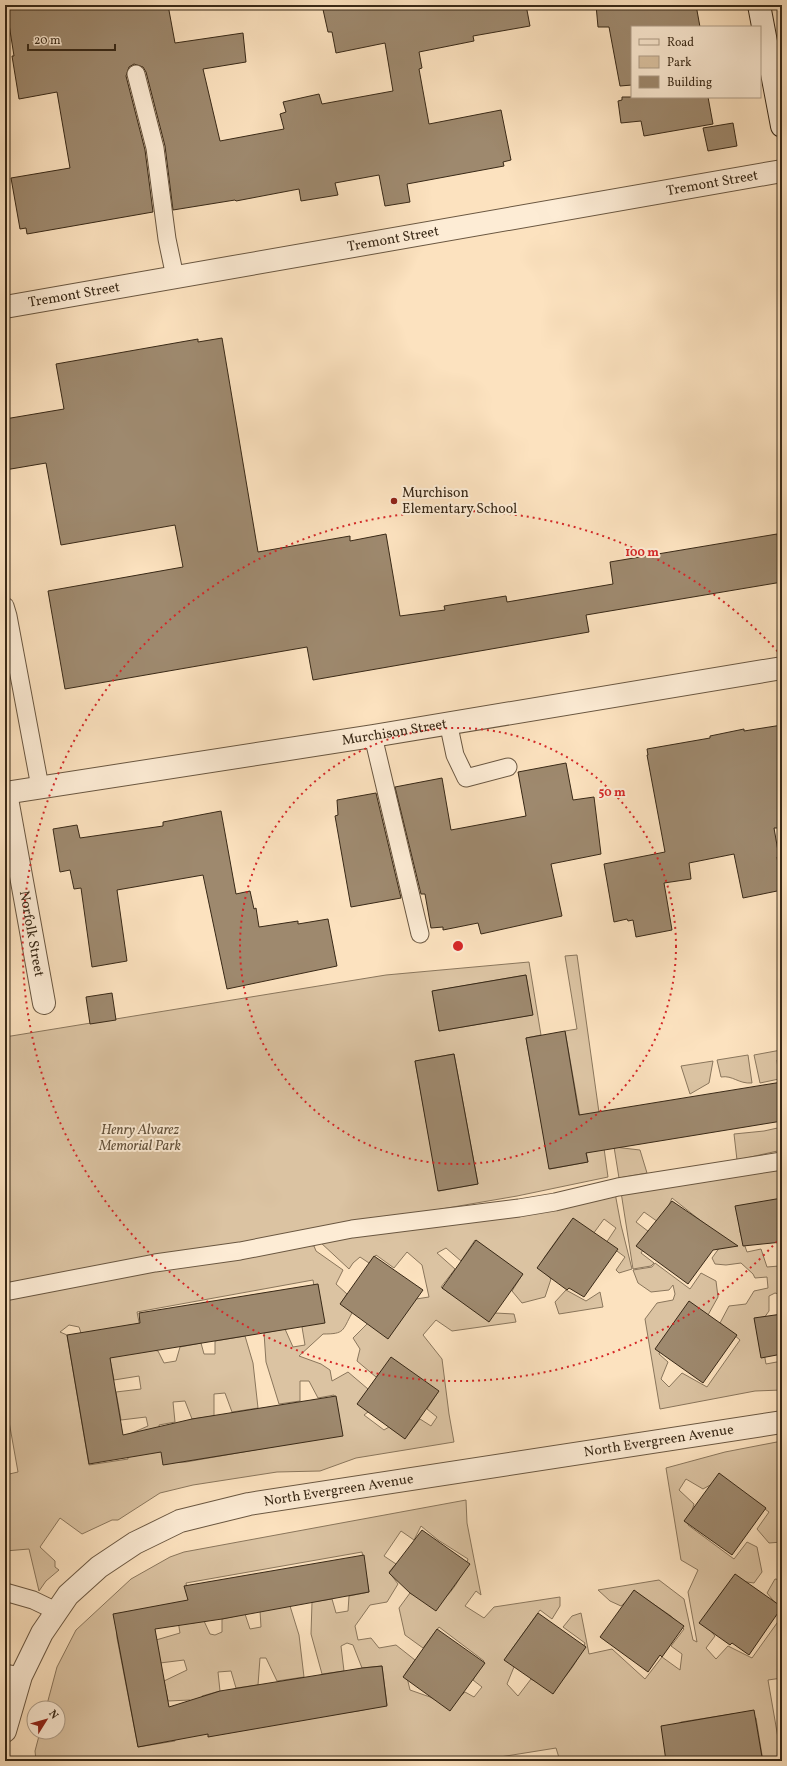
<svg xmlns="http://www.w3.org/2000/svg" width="787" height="1766" viewBox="0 0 787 1766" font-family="Vollkorn,serif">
  <rect width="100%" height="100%" fill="#fce2bf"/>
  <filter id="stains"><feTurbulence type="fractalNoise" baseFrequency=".005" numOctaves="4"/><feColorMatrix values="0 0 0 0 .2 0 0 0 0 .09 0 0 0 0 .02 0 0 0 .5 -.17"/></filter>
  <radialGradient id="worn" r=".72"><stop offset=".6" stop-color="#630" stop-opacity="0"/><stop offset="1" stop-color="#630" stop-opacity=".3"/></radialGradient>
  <path fill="#dbc3a2" stroke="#8a765c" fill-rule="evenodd" d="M577,955L608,1177L517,1196L5,1284V1037L386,975L529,962L541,1035L526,1038L550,1169L588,1162L565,1031L577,1029L565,956ZM526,975L532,1015L439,1031L433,991ZM454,1054L478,1184L439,1191L415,1061Z
    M781,1050L782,1059L777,1060L779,1079L760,1083L754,1055Z
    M748,1055L752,1083C738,1084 733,1075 721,1077L717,1060Z
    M713,1061L709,1083L690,1094L681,1066Z
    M782,1127V1150L737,1160L734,1134L764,1131Z
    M614,1147L640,1150L647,1173L619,1178Z
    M782,1167V1198L740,1212V1232L747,1252L761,1249L767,1267L779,1266L782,1245V1295L775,1293L769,1296V1311L759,1325L766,1364L782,1361V1390L755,1391L660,1409L645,1319L657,1303L673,1300L675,1294L673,1285L669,1290L651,1292L638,1283L633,1270L652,1267L655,1263L690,1289L701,1273L716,1281L718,1297L708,1315L665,1335L659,1354L668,1362L661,1379L669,1387L682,1373L707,1387L740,1340L720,1323L729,1306L746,1304L754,1291L768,1288L767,1277L755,1278L753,1274L741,1263L726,1265L715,1264L712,1258L725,1240L672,1198L661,1224L644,1212L636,1222L653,1235L641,1253L654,1263L651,1266L633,1269L621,1192Z
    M615,1193L621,1225L632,1269L619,1273L616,1270L625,1257L606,1243L616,1228L604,1219L593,1234L576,1222L561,1234L544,1258L543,1271L551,1279L545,1297L522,1303L512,1291L522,1275L475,1240L461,1261L446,1248L437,1253L455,1269L441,1287L449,1293L495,1313L514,1314L516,1322L452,1331L436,1320L423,1335L442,1359L449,1414L454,1442L356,1458L320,1471L277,1472L193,1485L160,1493L118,1520H112L82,1534L60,1518L40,1547L55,1561V1567L59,1570L46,1581L39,1591L29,1549L5,1551V1475L18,1472L5,1399V1295L307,1245L314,1246L316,1251L343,1270L336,1284L347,1294L341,1303L352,1313C342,1331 345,1334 323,1334L299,1356L321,1364L330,1370L332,1381L348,1372L368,1389V1412L364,1415L384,1430L389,1427L405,1438L420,1419L431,1426L437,1417L427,1409L438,1392L392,1359L376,1377L357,1361L360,1349L353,1338L367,1324L416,1299L429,1297L422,1265L407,1252L394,1268L376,1255L369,1263L360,1257L353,1263L349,1269L320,1242ZM313,1280L319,1317L302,1327L305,1345L293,1347L285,1329L264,1333L266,1362L279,1404L300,1401V1381H309L318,1398L334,1395L340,1435L186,1462L165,1463L159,1425L175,1422L173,1402L185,1401L192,1419L214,1416V1394L225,1393L232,1412L258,1408L253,1363L245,1336L215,1341V1354H204L201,1343L180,1347L176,1361L164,1363L158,1351L144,1348L137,1312ZM69,1325L79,1327L81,1333L109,1354L114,1380L139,1376L141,1389L116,1392L121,1420L146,1417L148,1426L125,1436L128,1459L89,1465L67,1335L60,1332Z
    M566,1290L586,1301L600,1292L603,1307L559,1314L555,1302Z
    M782,1441V1542L769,1543L757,1529L769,1512L723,1478L703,1489L686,1479L679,1490L694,1504L688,1525L734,1559L747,1542L757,1547L762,1572L754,1583L740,1581L725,1588L710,1609L707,1626L715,1636L706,1648L716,1659L728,1646L752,1658L782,1616V1678L768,1680L782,1761H763L756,1718L732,1714L681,1722L667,1733L668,1761H560L556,1748L475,1761H36L35,1751L40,1732H58V1708H46L57,1667L76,1630L131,1579L170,1557L184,1552L466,1500L467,1523L481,1595L476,1591L465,1606L484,1618L494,1607L560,1597V1606L552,1619L540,1610L507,1656L514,1667L507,1684L518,1696L531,1679L551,1689C567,1678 578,1661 585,1643L563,1627L572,1616L581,1613L589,1654L612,1649L645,1679L662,1657L680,1670L682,1654L671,1646L684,1629L671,1616L637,1593L621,1606L610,1601L598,1590L659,1580L684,1599L693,1640L697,1642L688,1592L698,1570L681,1560L666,1468L725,1452ZM421,1526L438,1540L468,1559C462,1577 451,1597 434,1605L410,1593L399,1608L405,1635L423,1648L439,1627L484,1661L473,1680L482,1687L474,1697L465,1692L450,1707L430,1697L410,1690L406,1673L415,1660L396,1645L379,1648L371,1638L358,1640L355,1626L370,1605L387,1602L398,1584L389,1572L396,1564L384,1556L401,1531L414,1540ZM362,1552L369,1592L349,1596L348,1611L336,1613L332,1599L312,1602L311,1634L322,1674L344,1671L341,1646L347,1643L353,1645L362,1668L382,1666L387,1705L358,1711L209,1731L202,1696L220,1691L218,1672L231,1671L236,1688L258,1685L260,1658H266L277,1681L304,1677L299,1635L290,1606L260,1611L261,1627L250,1629L245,1614L222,1619V1632L215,1635L210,1634L204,1621L193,1623L186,1583ZM116,1615L178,1621L180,1633L156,1640L160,1663L184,1660L187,1670L164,1681L168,1701L190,1700L191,1710L172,1719L175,1741L138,1747L117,1638Z
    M775,1579L782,1580V1611L767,1593Z"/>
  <path fill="#9e896e" stroke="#392917" d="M6,5H168L175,43L243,33L246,62L203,69L220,141L284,129L280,114L286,112L283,102L319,94L322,104L393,91L385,43L336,53L332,32H328L322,5H526L530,26L473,36L474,41L419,52L422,68L419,69L429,124L501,110L511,160L503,162L504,166L407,184L410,202L385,206L379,175L335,183L338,195L301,201L299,189L236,201L235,200L173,210L165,146L146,72L143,67L134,64L129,67L126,76L145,150L153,212L27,234L26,228L20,229L11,178L70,168L57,92L19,99L12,56H14Z
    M596,5H696L700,27H632V85L620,86L609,27H598Z
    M622,97H708L713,124L644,136L641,121L621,123L618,101L622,100Z
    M733,123L737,146L708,151L703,128Z
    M222,338L258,552L350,536V541L386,534L400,616L445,610L444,606L506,596L507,602L613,584L610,562L777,534L782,567V582L586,615L589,632L313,680L307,647L65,689L48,591L183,567L175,525L61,545L46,463L5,470V419L64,409L56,364L198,339V342Z
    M782,725V828H774L779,857H777L782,890L743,898L734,854L689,863L691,879L664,883L672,930L636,937L633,920L628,921L627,919L614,922L604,864L665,852L647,755H648L647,749L710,738V736L744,729V731Z
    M566,763L573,800L594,797L601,854L551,864L562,916L481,934L478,923L443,930V927L431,928L425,894H421L395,787L442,778L451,830L526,816L518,772Z
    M376,793L401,898L351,907L335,816L338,815L337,800Z
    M221,811L236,894L250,891L254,909L256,908L259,927L298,921V924L328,919L337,966L227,989L203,875L117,890L127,961L92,967L81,888L74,889L70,870L60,872L53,829L77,825L80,838L163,826V822Z
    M526,975L533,1015L439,1031L432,991Z
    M112,993L116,1020L90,1024L86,997Z
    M565,1031L579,1115L782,1082V1121L586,1153L588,1162L549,1169L526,1038Z
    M454,1054L478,1184L438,1191L415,1061Z
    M782,1198V1242L743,1246L735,1206Z
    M672,1201L738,1246L713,1250L688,1284L636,1246Z
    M573,1218L618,1249L584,1297L569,1288L567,1290L537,1268Z
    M476,1240L523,1274L489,1322L442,1288Z
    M374,1256L423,1290L388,1339L340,1304Z
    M318,1284L325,1323L110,1358L123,1435L192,1419L336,1396L343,1436L163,1465L161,1452L89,1464L67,1335L140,1323L139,1313Z
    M689,1301L737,1335L703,1383L655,1349Z
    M782,1314V1354L761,1358L754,1318Z
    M391,1357L439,1391L405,1439L357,1404Z
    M719,1473L766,1508L732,1555L684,1521Z
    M422,1530L470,1564L436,1611L410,1593L389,1573Z
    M364,1555L369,1592L222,1619L155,1629L169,1707L220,1691L362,1668L382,1666L387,1706L208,1737V1734L138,1747L113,1614L188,1600L184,1586Z
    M735,1574L782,1607L749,1655L732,1643L730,1645L699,1623Z
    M634,1590L684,1626L662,1657L660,1655L648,1672L600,1637Z
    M538,1613L586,1647L553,1694L504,1660Z
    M437,1629L485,1663L450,1711L403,1677Z
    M754,1710L762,1757L737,1761H666L661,1726Z"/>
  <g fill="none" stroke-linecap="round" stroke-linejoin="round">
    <g stroke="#6a5741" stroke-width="19">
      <path id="lane" d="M136,74L155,148L167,239L175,277
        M5,606L8,616L40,787
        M448,722L455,755L466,778L508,767
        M373,736L420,934
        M5,1292L155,1263L240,1251L352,1229L519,1208L555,1202L618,1187L782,1161
        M5,1592L33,1600L56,1611
        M5,1673L21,1676"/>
    </g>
    <g stroke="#6a5741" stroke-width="24">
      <g id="street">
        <path id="s1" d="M5,307L782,171"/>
        <path id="s2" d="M5,793L373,736L782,668"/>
        <path id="s3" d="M6,793L44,1003"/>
        <path id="s4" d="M5,1731L21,1676L42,1633L68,1595L99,1567L135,1543L180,1521L249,1504L782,1422"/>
      </g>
    </g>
    <g stroke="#392917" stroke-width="24">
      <path id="secondary" d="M759,5L782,126"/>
    </g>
    <use href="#lane" stroke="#fdecd5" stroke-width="17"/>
    <use href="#street" stroke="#fdecd5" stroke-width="22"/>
    <use href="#secondary" stroke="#fdecd5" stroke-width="22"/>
  </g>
  <g fill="none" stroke="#d62828" stroke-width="2" stroke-dasharray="2 4">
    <circle cx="458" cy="946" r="218"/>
    <path d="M781 1237A435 435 0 1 1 781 655"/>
  </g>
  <circle fill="#8f2418" stroke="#fdecd5" stroke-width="1.5" cx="394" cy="501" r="4"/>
  <g text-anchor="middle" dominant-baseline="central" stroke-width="4" stroke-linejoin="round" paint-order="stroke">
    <g font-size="14" fill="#392917" stroke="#fdecd5">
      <text stroke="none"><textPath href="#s1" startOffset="718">Tremont Street</textPath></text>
      <text stroke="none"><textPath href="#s1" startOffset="394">Tremont Street</textPath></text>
      <text stroke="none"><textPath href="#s1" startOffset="70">Tremont Street</textPath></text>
      <text stroke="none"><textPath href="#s2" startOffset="394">Murchison Street</textPath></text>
      <text stroke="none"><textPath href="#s3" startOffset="143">Norfolk Street</textPath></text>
      <text stroke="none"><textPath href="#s4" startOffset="772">North Evergreen Avenue</textPath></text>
      <text stroke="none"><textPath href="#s4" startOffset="448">North Evergreen Avenue</textPath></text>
    </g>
    <g font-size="14" fill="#392917" stroke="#fdecd5" text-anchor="start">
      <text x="402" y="493">Murchison<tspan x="402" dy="16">Elementary School</tspan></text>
    </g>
    <g font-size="14" font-style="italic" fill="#62503a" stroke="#fdecd5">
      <text x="140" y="1130">Henry Alvarez<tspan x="140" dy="16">Memorial Park</tspan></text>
    </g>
  </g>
  <circle cx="458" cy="946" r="6" fill="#d62828" stroke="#fdecd5" stroke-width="2"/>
  <g font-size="12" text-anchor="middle" font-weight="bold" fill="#d62828" stroke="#fdecd5" stroke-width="4" stroke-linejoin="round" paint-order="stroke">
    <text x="642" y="556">100 m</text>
    <text x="612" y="796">50 m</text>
  </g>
  <rect width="787" height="1766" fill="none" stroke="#fce2bf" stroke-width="20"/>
  <rect x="6" y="6" width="775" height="1754" fill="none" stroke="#392917" stroke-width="2"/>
  <rect x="10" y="10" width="767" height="1746" fill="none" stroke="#392917"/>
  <rect x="631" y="26" width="130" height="72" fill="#fdecd5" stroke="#af9e89"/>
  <rect x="639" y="39" width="20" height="6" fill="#fdecd5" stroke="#af9e89"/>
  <text x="667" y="46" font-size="12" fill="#392917">Road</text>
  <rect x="639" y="56" width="20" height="12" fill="#dbc3a2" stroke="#af9e89"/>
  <text x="667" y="66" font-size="12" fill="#392917">Park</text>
  <rect x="639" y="76" width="20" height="12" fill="#9e896e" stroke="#af9e89"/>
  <text x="667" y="86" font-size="12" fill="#392917">Building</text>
  <g transform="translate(46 1720) rotate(53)"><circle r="19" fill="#fdecd5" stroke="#af9e89"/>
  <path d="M0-3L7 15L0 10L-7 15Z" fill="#8f2418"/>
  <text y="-6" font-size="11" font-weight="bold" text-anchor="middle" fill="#392917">N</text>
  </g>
  <path d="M28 44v6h87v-6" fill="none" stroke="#392917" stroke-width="2"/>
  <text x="34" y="44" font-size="12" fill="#392917" stroke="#fdecd5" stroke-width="3" paint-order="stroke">20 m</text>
  <rect width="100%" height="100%" filter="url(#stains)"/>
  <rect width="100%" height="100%" fill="url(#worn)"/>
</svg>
